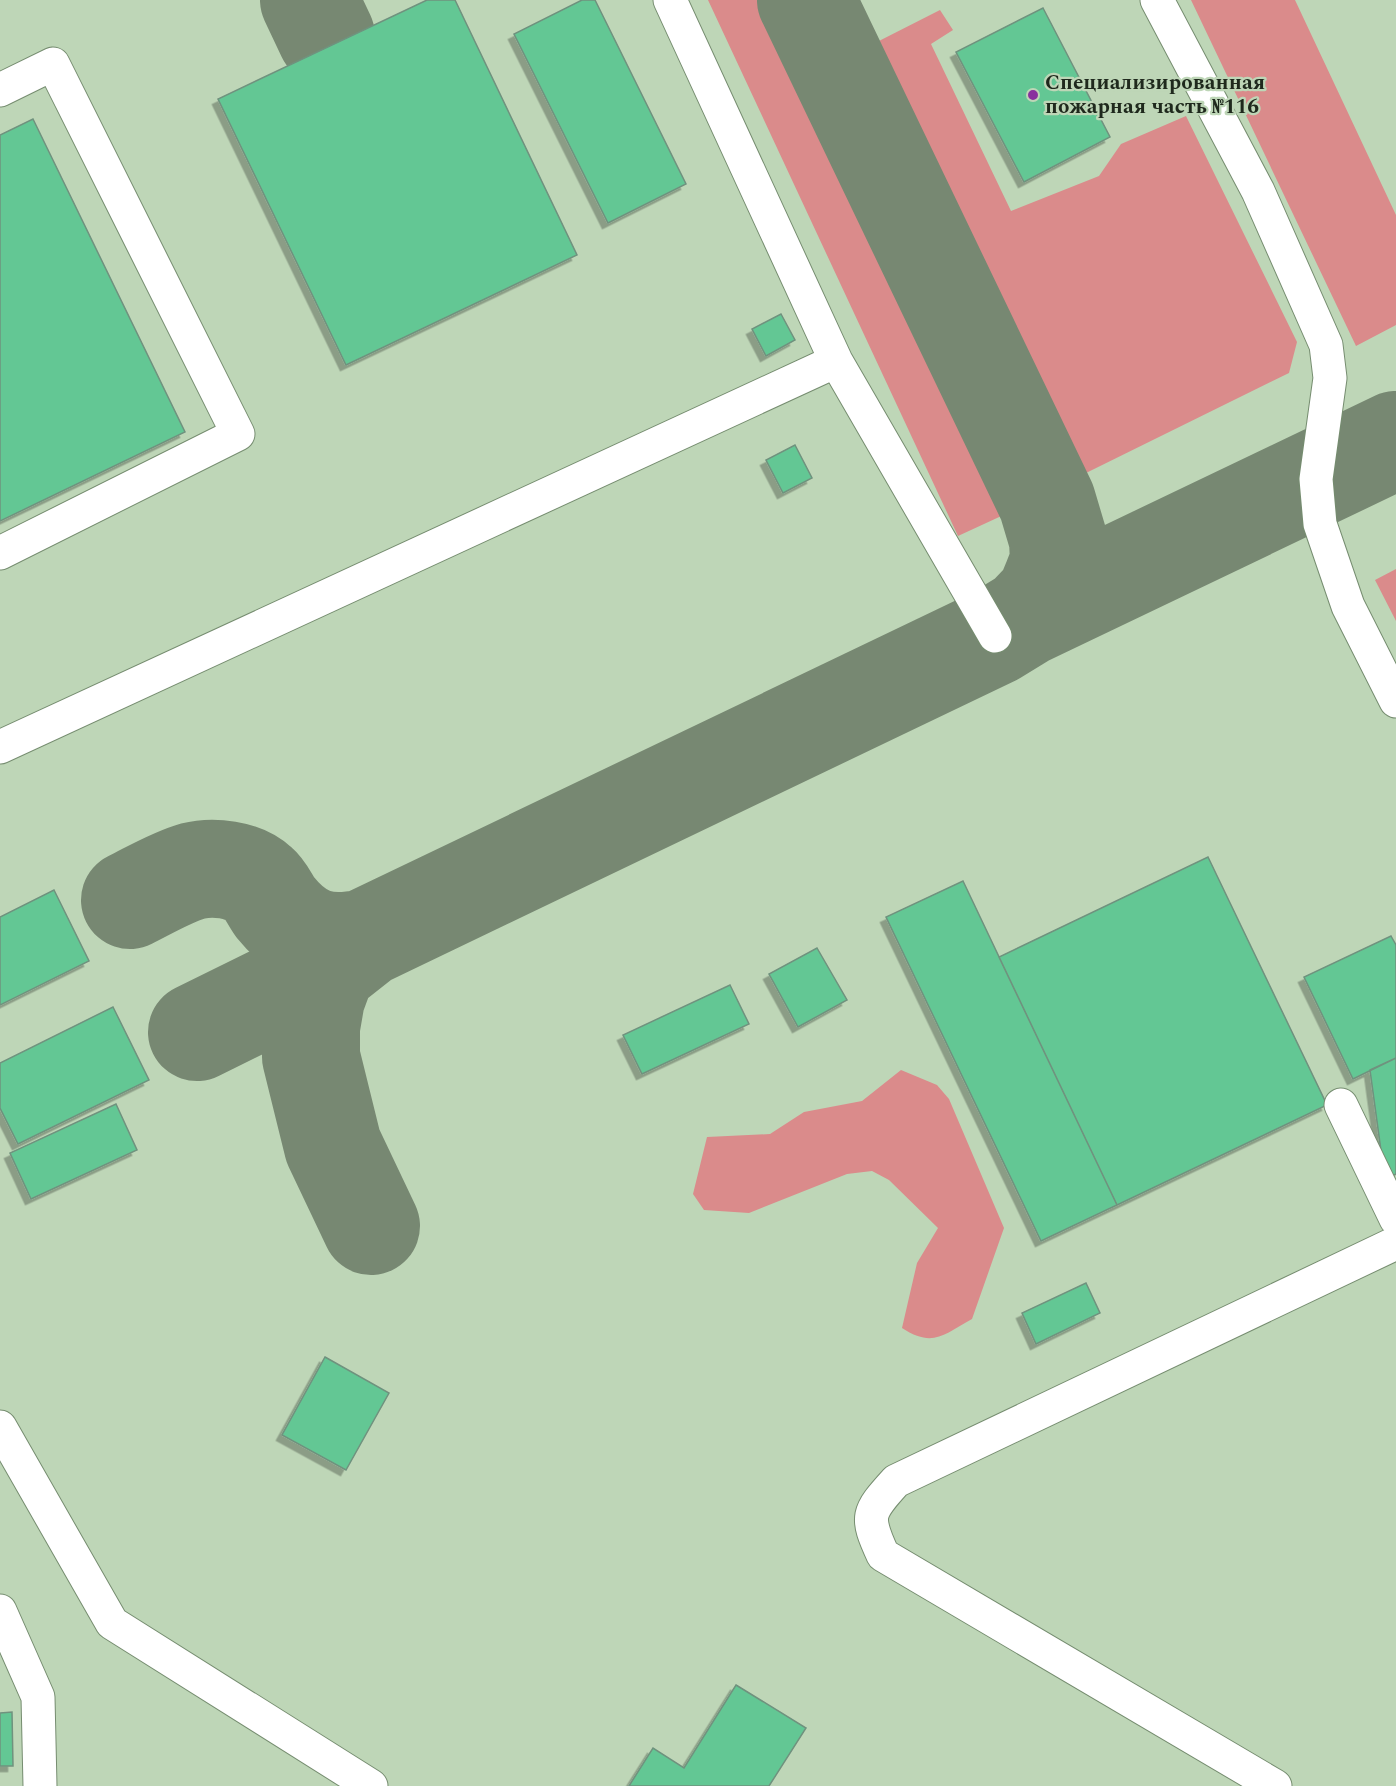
<svg xmlns="http://www.w3.org/2000/svg" width="1396" height="1786" viewBox="0 0 1396 1786" font-family="Spectral,serif">
  <defs>
    <filter id="shadow"><feDropShadow dx="-5.5" dy="5.5" stdDeviation="0" flood-color="#0004"/></filter>
  </defs>
  <rect width="100%" height="100%" fill="#bed6b7"/>
  <path fill="#da8b8b" d="M708,0H771L1010,512L958,536Z
    M1191,0H1295L1396,215V325L1356,346Z
    M940,10L953,30L931,44L1011,211L1099,176L1121,144L1186,116L1297,342L1289,373L1086,473L875,43Z
    M1396,569V621L1375,580Z
    M901,1070L937,1085L949,1099L1004,1228L972,1319C943,1335 933,1348 902,1328L917,1263L938,1228L889,1180L872,1171L847,1174L749,1213L704,1210L693,1194L707,1137L770,1134L804,1112L862,1101Z"/>
  <g fill="none" stroke-linecap="round" stroke-linejoin="round">
    <path stroke="#778872" stroke-width="98" d="M309,0L326,36
      M1026,617L1396,440
      M130,900C150,890 172,877 193,871C213,866 243,869 259,884C266,890 270,900 275,907C301,939 325,946 365,938
      M327,968L316,998L311,1027V1057L333,1146L371,1226
      M197,1032L327,968L365,938L995,636L1026,617L1045,597L1052,580L1059,562L1058,539L1047,502L806,0"/>
  </g>
  <path fill="#64c794" stroke="#6f927e" stroke-width="1.5" filter="url(#shadow)" d="M427,0H455L577,255L346,365L218,99Z
    M582,0H595L686,184L608,223L514,34Z
    M1043,8L1110,137L1024,182L956,52Z
    M33,119L185,432L0,521V135Z
    M781,314L795,340L766,356L752,329Z
    M795,445L812,478L783,493L766,460Z
    M1208,857L1327,1105L1117,1205L999,957Z
    M963,881L1117,1205L1041,1241L886,917Z
    M54,890L89,961L0,1005V917Z
    M1391,936L1396,945V1058L1353,1079L1304,977Z
    M817,948L847,1000L798,1027L769,974Z
    M730,985L749,1024L642,1074L623,1035Z
    M113,1007L149,1080L18,1144L0,1108V1063Z
    M1396,1058V1174L1385,1180L1370,1070Z
    M116,1104L137,1150L31,1199L10,1153Z
    M1086,1283L1100,1313L1036,1344L1022,1313Z
    M325,1357L389,1393L346,1470L282,1435Z
    M736,1685L806,1728L769,1786H629L653,1748L684,1768Z
    M12,1712L13,1766H0V1713Z"/>
  <g fill="none" stroke-linecap="round" stroke-linejoin="round">
    <g stroke="#768d70" stroke-width="35">
      <path id="minor" d="M670,0L836,361L995,636
        M1157,0L1258,191L1326,345L1330,378L1316,479L1320,524L1348,606L1396,701
        M0,90L53,64L238,434L0,553
        M0,747L836,361
        M1341,1105L1396,1219
        M0,1427L112,1623L371,1786
        M0,1611L38,1697L40,1786
        M1275,1786L883,1555C865,1516 867,1513 896,1481L1396,1243"/>
    </g>
    <use href="#minor" stroke="#fff" stroke-width="33"/>
  </g>
  <circle fill="#89319e" stroke="#bed6b7" stroke-width="2" cx="1033" cy="95" r="6"/>
  <g text-anchor="middle" dominant-baseline="central" stroke-width="4.5" stroke-linejoin="round" paint-order="stroke">
    <g font-size="21" font-weight="bold" fill="#1f291d" stroke="#bed6b7" text-anchor="start">
      <text x="1045" y="83">Специализированная<tspan x="1045" dy="24">пожарная часть №116</tspan></text>
    </g>
  </g>
</svg>
